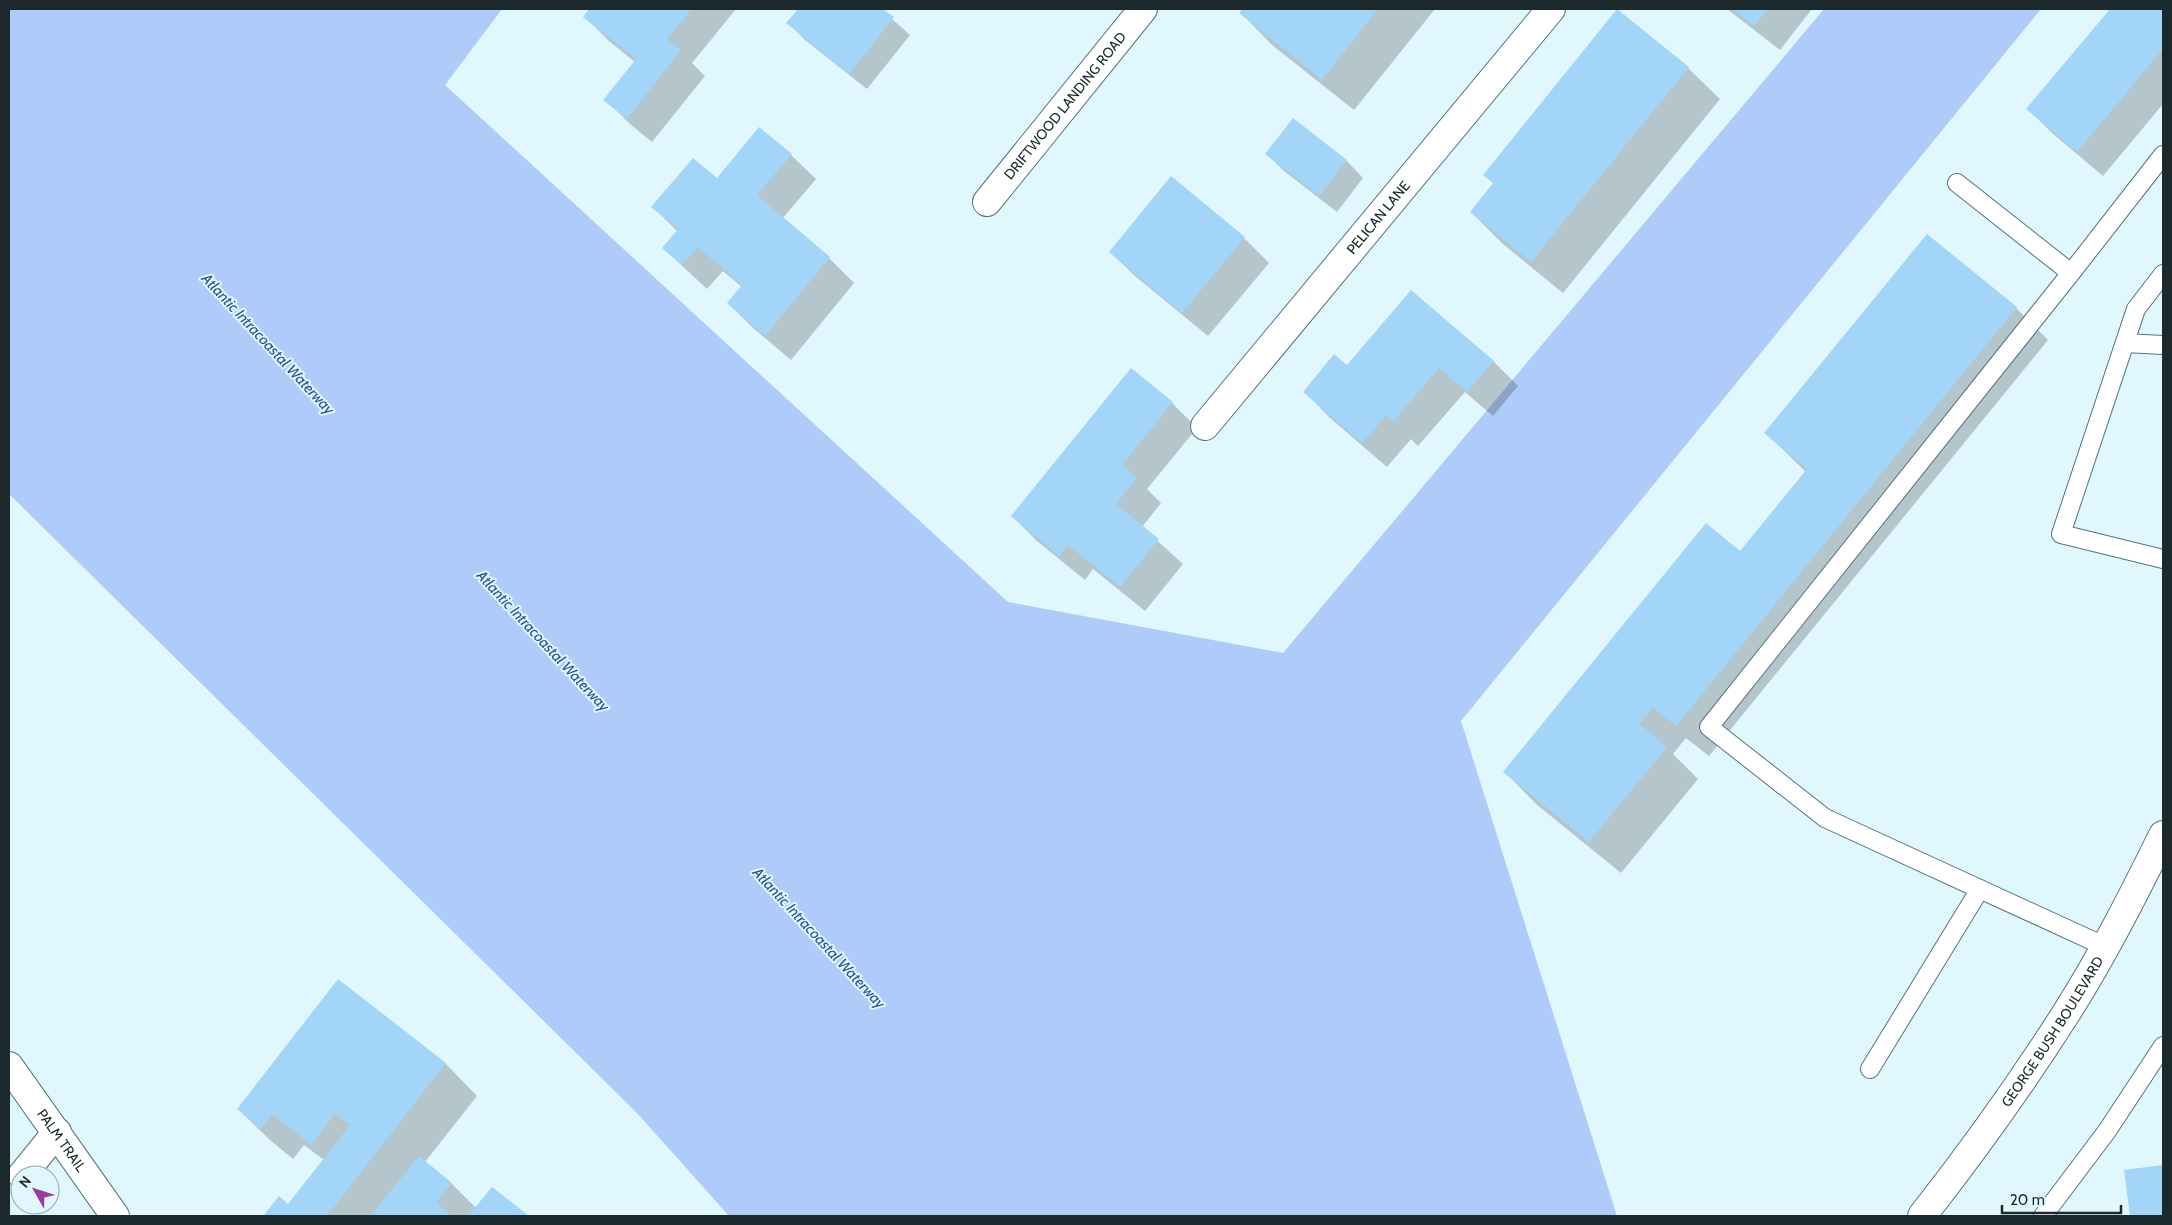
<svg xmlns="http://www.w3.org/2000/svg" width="2172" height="1225" viewBox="0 0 2172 1225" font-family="Cabin,sans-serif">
  <rect width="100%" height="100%" fill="#e1f7fe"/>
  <path fill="#afcbf9" d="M9,9H502L445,85L1008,602L1283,653L1824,9H2041L1461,721L1617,1216H729L637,1113L9,494Z"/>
  <path fill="#0003" d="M591,9H736L692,63L705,76L652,142L630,124L605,99L635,62L609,41L585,17Z
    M800,9H881L910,35L867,89L805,40L788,23Z
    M1244,9H1435L1354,110L1272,45L1241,13Z
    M1727,9H1812L1780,50Z
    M2111,9H2163V104L2103,176L2052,133L2028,109Z
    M1617,10L1688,68L1720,99L1563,293L1503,244L1471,212L1494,184Z
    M1293,120L1347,161L1363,178L1337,212L1284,171L1267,154Z
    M791,155L816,179L782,219L829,258L854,283L791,360L753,328L728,303L742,287L723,271L707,289L663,248L678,232L653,207L717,179Z
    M1172,178L1244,238L1269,263L1208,336L1135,276L1110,252Z
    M1927,236L2016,308L2048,340L1709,756L1686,738L1673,754L1698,779L1621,873L1536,804L1505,772L1740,552L1806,472L1766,433Z
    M1411,292L1494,362L1518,386L1493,416L1465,392L1418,446L1411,439L1387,467L1329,417L1305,392L1347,367Z
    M1172,403L1197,428L1147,489L1161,503L1142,527L1183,564L1145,611L1093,569L1085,580L1037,541L1012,516Z
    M339,981L446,1064L477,1096L425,1162L452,1184L476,1208L493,1188L527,1216H264L279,1198L289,1206L324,1160L304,1145L293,1159L270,1140L238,1109Z
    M2163,1166V1216H2131L2126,1171Z"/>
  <path fill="#a3d5f9" d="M589,9H692L667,39L681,50L627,119L603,100L636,59L583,17Z
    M798,9H883L894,17L849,74L786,23Z
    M1243,9H1378L1322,80L1239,13Z
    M1617,9L1689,67L1531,262L1470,212L1493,183L1483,175Z
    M1732,9H1768L1754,26Z
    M2110,9H2163V49L2077,152L2026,109Z
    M1293,118L1347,160L1319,196L1265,154Z
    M759,127L792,154L757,195L830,257L765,336L727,303L742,285L698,247L682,265L662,248L678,229L651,207L693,158L717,178Z
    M1171,176L1245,237L1182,313L1109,252Z
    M1927,234L2017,307L1676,726L1653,707L1640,724L1667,747L1589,842L1503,772L1706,523L1740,551L1807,469L1764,433Z
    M1411,290L1494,361L1467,392L1439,368L1393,422L1386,416L1362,443L1303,392L1334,354L1347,365Z
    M1131,368L1173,402L1122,465L1137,478L1116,504L1159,539L1120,587L1068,545L1059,556L1011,516Z
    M338,979L446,1063L327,1216H263L279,1196L288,1204L350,1125L335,1114L311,1145L272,1114L261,1129L237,1109Z
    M419,1156L452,1183L436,1203L452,1216H370Z
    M2163,1165V1216H2130L2124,1170Z
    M492,1187L529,1216H468Z"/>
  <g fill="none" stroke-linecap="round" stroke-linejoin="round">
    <g stroke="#54747f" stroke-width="20">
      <path id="service" d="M1957,183L2071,273L2163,155
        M2071,273L1709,727L1825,818L2104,946
        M2163,274L2136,309L2061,534L2163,559
        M2125,343L2163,345
        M1870,1069L1980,889
        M2043,1216L2107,1131L2163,1046"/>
    </g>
    <g stroke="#54747f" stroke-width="30">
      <g id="minor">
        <path id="s1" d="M987,202L1143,9"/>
        <path id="s2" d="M1205,426L1551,9"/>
        <path id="s3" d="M9,1066L115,1216"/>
        <path d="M22,1175L57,1132"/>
      </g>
    </g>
    <g stroke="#54747f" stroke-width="30">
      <g id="tertiary">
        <path id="s4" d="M1922,1216C1973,1151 2021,1084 2065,1015C2102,957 2133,896 2163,835"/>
      </g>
    </g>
    <use href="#service" stroke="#fff" stroke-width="18"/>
    <use href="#minor" stroke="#fff" stroke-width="28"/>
    <use href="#tertiary" stroke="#fff" stroke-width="28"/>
  </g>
  <g text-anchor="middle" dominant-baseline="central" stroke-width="4" stroke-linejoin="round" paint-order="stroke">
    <g font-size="14" fill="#1b292d" stroke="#e1f7fe">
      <text stroke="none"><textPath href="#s1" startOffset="124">DRIFTWOOD LANDING ROAD</textPath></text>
      <text stroke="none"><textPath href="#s2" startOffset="271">PELICAN LANE</textPath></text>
      <text stroke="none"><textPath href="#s4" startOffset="226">GEORGE BUSH BOULEVARD</textPath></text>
      <text stroke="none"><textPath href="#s3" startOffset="91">PALM TRAIL</textPath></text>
    </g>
    <g font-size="15" font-style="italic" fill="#295094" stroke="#e1f7fe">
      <text transform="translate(268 344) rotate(47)">Atlantic Intracoastal Waterway</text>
      <text transform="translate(543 641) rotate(47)">Atlantic Intracoastal Waterway</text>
      <text transform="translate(819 938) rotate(47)">Atlantic Intracoastal Waterway</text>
    </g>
  </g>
  <rect width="2172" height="1225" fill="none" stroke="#1b292d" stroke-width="20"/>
  <g transform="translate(35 1190) rotate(309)"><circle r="24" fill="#e1f7fe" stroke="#92a5aa"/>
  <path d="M0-4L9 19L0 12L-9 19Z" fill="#983ba5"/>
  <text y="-8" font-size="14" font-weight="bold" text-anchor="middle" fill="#1b292d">N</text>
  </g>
  <path d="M2002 1205v8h119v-8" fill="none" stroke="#1b292d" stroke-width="2.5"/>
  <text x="2010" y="1205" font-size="15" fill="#1b292d" stroke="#e1f7fe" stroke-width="4" paint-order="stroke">20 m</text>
</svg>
